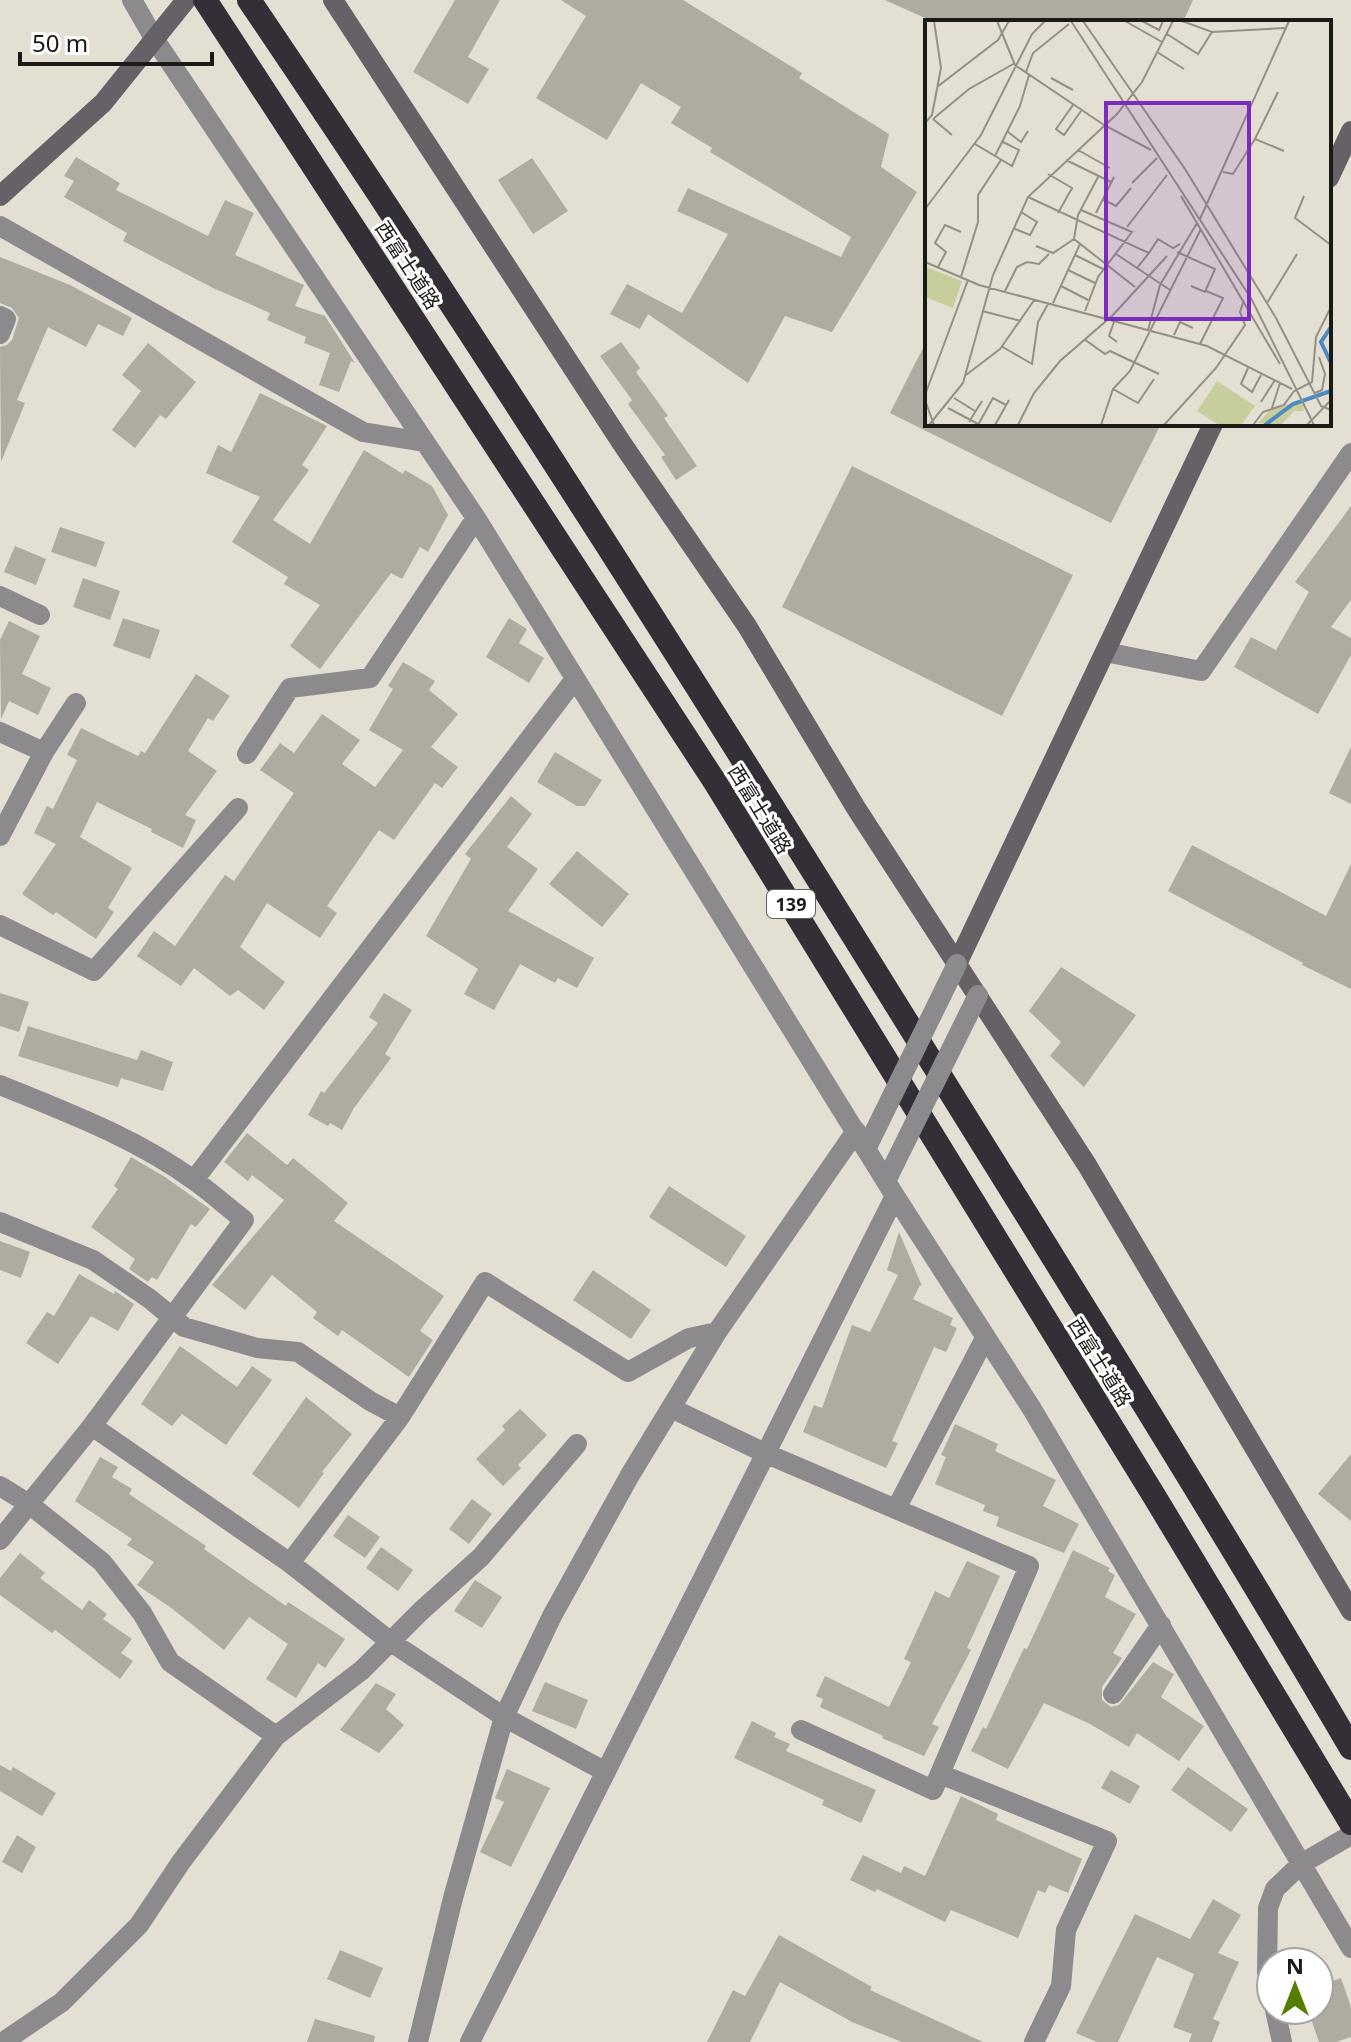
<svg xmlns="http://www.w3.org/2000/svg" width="1351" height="2042" viewBox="0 0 1351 2042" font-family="'Noto Sans','Noto Sans JP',sans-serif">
  <rect width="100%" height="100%" fill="#e3dfd3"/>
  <path fill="#aeaba0" d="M455,0H500L468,57L489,69L468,104L413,72Z
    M561,0H683L802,73L799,78L889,134L881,167L917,192L832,332L785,316L748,383L648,314L640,329L610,314L627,284L682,313L728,234L677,211L688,188L841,257L851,237L710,152L712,148L671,123L681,107L641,83L607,140L536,98L586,16Z
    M885,0H1193L1183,22H934Z
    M76,157L120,183L116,190L208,236L225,200L254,213L235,255L304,285L295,306L325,316L355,363L351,361L339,392L319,385L330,353L304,343L306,337L267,320L270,313L213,288L123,241L127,233L64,197L74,181L64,176Z
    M532,158L568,211L533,234L498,180Z
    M0,257L70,285L132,318L123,336L98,324L86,347L48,327L17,400L25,403L1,462L0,347L7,345L12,340L19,318L12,308L0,303Z
    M927,340V424H1161L1111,523L890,413Z
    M621,342L640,368L636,372L668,416L664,418L697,466L676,480L661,457L665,455L628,404L632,400L600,356Z
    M148,343L196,382L166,419L160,415L135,448L112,430L141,391L122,375Z
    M260,393L327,426L302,465L309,470L273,520L310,544L364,450L403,474L405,470L432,486L448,515L428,552L420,547L402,579L391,573L320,669L290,646L320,605L284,584L288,577L232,542L260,497L206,473L218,445L231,452Z
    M852,466L1073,575L1002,716L782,607Z
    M1351,506V600L1331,627L1351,638V655L1318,714L1234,667L1251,637L1276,650L1309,592L1295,582Z
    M60,527L105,542L96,567L51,552Z
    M15,546L46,559L36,585L4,572Z
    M83,578L120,591L110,620L73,607Z
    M123,618L160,630L150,659L113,646Z
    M509,618L527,629L519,643L544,658L529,683L486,657Z
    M9,621L40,636L22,674L51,688L38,715L9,701L1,719L0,640Z
    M403,662L435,681L429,690L458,714L431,747L458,767L442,788L435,783L394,840L379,830L327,906L337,913L320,938L267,903L240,947L285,982L264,1010L238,990L230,996L194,968L181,986L137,956L154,931L175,946L225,875L234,881L258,846L294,793L260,770L280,743L294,753L322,714L360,740L342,764L375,787L403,750L369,730L393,689L388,686Z
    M196,674L230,696L213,721L208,718L188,751L217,771L185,815L196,820L183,848L151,832L152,829L97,802L80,837L132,868L108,908L114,912L96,939L56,912L53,915L22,894L56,844L34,833L47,806L53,809L77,760L67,755L81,728L138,756L141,751L145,753Z
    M1351,747V804L1329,793Z
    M555,752L602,780L585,806H577L537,782Z
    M511,796L532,814L507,847L538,869L508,911L594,958L577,988L558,978L555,983L520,964L494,1010L464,994L478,969L426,936L471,859L465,854Z
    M1192,845L1326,916L1351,864V989L1302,965L1303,963L1168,891Z
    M577,851L629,894L602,927L549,884Z
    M1061,967L1136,1015L1084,1087L1050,1056L1061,1042L1029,1011Z
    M0,993L29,1002L19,1032L0,1026Z
    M384,993L412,1010L385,1054L391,1058L354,1108L342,1130L330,1123L328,1126L308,1115L321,1091L324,1093L378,1023L369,1017Z
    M28,1026L137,1060L141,1050L173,1062L163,1091L121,1078L118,1087L18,1056Z
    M247,1133L287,1165L293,1158L348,1203L334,1221L444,1296L420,1331L433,1340L409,1377L342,1330L338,1336L313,1318L317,1312L272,1275L245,1310L212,1285L284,1200L252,1175L248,1181L224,1162Z
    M131,1157L165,1177L210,1209L196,1227L191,1224L157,1280L152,1277L148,1282L129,1269L135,1259L91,1227L118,1189L114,1186Z
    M669,1186L746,1236L726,1267L649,1217Z
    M899,1232L922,1286L920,1285L913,1299L953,1318L950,1325L957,1328L946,1352L934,1347L892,1441L898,1443L886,1468L803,1432L814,1405L822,1408L852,1325L870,1332L898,1275L887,1270Z
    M0,1241L30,1252L21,1278L0,1270Z
    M593,1270L651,1310L631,1339L573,1300Z
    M79,1274L114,1294L115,1291L134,1304L118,1331L91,1316L58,1364L26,1343L47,1312L54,1316Z
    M180,1346L237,1387L252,1366L272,1380L226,1445L182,1414L172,1426L141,1404Z
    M306,1397L352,1434L322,1472L324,1473L299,1508L252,1474Z
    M520,1409L547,1435L518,1465L521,1468L503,1486L476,1459L505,1430L502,1426Z
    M955,1424L998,1444L995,1451L1056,1480L1043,1506L1079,1524L1064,1553L996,1526L999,1517L983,1511L985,1505L935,1484L946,1457L941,1455Z
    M1351,1454V1521L1318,1494Z
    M100,1457L118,1467L112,1477L132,1489L129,1494L206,1546L204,1549L286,1606L288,1602L345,1639L325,1668L318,1663L296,1698L266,1679L288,1644L249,1617L224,1650L170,1607L137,1585L154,1562L127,1545L132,1539L75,1501Z
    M472,1499L492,1514L469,1544L449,1529Z
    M348,1515L380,1537L365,1558L333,1536Z
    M381,1547L413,1570L398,1591L366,1568Z
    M1073,1550L1110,1568L1108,1571L1115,1575L1105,1597L1136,1614L1113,1653L1122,1658L1102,1687V1700L1111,1707L1119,1705L1153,1662L1174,1674L1161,1697L1204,1726L1179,1761L1137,1733L1129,1747L1090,1724L1044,1703L1008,1769L971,1751L983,1727L986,1729L1024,1648L1027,1649Z
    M20,1553L45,1573L40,1578L82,1610L89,1600L107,1614L103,1619L132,1639L121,1653L133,1661L120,1679L55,1630L52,1633L0,1595V1578Z
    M967,1561L1000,1576L967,1648L971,1650L932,1724L939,1727L924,1756L882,1738L883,1736L820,1707L823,1699L816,1696L825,1676L889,1707L911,1662L904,1659L935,1591L949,1598Z
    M475,1580L502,1597L482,1628L454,1611Z
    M545,1682L588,1700L576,1729L532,1711Z
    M376,1683L396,1694L386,1709L404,1725L379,1753L340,1730Z
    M752,1721L776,1733L774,1737L790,1744L786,1751L876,1790L861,1823L822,1805L824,1800L734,1758Z
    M0,1765L11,1771L13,1767L56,1793L42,1816L0,1791Z
    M1188,1767L1248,1809L1231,1832L1171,1790Z
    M507,1769L550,1788L511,1867L480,1852L504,1802L495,1798Z
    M1111,1770L1140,1786L1130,1804L1101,1788Z
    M961,1796L998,1814L996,1820L1082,1859L1068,1893L1049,1885L1045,1893L1038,1890L1018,1938L951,1910L945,1922L877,1889L875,1892L850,1880L863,1855L901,1873L904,1866L925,1876Z
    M17,1835L36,1847L22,1873L2,1862Z
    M1213,1899L1241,1915L1218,1953L1239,1962L1213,2019L1220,2022L1212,2042H1189L1192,2034L1173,2027L1194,1974L1157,1957L1118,2042H1097L1076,2033L1135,1914L1190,1939Z
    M779,1935L872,1987L870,1990L983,2042H902L852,2022L780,1982L750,2042H707L733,1990L745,1996Z
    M340,1950L383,1968L370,1998L327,1979Z
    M1341,1978L1351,2007V2037L1336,2042H1319L1308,2010H1319V1986Z
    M315,2019L375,2036L374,2042H307Z"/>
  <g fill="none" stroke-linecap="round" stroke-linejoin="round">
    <path stroke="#8d8a8e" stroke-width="20" d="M132,0L155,40L476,518L895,1196L1032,1409L1351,1948
      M0,226L363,432L424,442
      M0,316L6,319L0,334
      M0,596L40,615
      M1105,652L1201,671L1351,453
      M0,732L44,752
      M247,754L290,688L370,678L476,518
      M0,836L44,752L76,703
      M0,925L94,971L238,808
      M0,1085C66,1112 136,1138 195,1181C212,1193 227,1207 244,1220L92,1426L0,1540
      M194,1180L575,679
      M0,1222L93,1260L150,1299L184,1327L257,1348L298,1352L370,1401L400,1417L290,1563
      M671,1408L767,1454L1029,1566L933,1790L801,1730
      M400,1417L485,1282L628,1372L689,1338L717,1332
      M92,1426L290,1563L391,1642L504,1717L606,1772
      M0,1486L29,1504L102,1562L142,1613L170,1662L276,1736
      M896,1509L985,1338
      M1113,1694L1161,1625
      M940,1774L1107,1841L1066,1930L1061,1986L1034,2042
      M1271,1991L1267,1972L1268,1908L1275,1889L1301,1864L1351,1835
      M1275,2010L1282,2042
      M3,2042L62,2002L139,1925L181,1862L276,1736L362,1670L421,1611L481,1557L577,1444
      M418,2042L453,1898L504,1717L552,1616L630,1475L717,1332L856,1131
      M470,2042L895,1196"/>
    <path stroke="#666167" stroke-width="20" d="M333,0L621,442L747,626L856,808L1087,1165L1351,1611
      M1329,178L1351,131
      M0,196L103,103L186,0
      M957,964L1213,424"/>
    <path stroke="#342e36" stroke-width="24" d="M205,0L715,782L1156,1499L1351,1823
      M249,0C482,344 704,695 923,1048C1067,1280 1213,1512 1351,1748"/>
    <path stroke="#8d8a8e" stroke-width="20" d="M866,1149L957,964
      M886,1181L978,995"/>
  </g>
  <g text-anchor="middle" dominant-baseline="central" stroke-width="6" stroke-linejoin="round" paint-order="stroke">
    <rect fill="#fff" stroke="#5f5f5c" stroke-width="2" x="767" y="890" width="48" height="28" rx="6"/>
    <g font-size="18" font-weight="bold" fill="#1b1a16">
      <text x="791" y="904">139</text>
    </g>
    <g font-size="20" fill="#1b1a16" stroke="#fff">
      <text transform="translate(408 265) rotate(57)">西富士道路</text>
      <text transform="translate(760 809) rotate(58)">西富士道路</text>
      <text transform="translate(1100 1362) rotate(58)">西富士道路</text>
    </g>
  </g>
  <g transform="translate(925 20)">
    <rect width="406" height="406" fill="#e3dfd3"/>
    <path d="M1,247L37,261L28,288L0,277ZM292,361L330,386L316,405H294L272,391ZM377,380L379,391H369L356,405L333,403L346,389Z" fill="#c7ce9b"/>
    <path fill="none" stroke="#4c8ac3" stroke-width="4" d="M406,307L396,322L406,343M340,405L368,384L406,371"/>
    <path fill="none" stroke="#939087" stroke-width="2" d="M72,1L90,45L179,105L226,130M146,1L327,280L389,405M158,1L260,149L351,298L396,386L406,390M200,1L237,22M217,1L234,10L238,1M257,1L287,12L360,8M242,14L273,34L287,12M232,32L259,49M101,52L108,33L144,4M126,58L148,70M12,67L73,20L84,1M148,85L131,109L139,115L156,91M8,99L44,69L90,43M8,99L27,115M0,103L7,95L16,48L9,1M83,112L96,122L103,111M330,119L353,72M50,124L87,146L94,130L78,122M153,130L185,148M70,136L95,86L104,55M141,140L186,162M298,152L308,154L330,119L359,131M123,154L147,168L133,193M173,157L153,195L149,219L210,267M207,163L232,138M256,176L355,344M379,176L370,198L406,225M103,177L224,233L212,248M177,179L191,186L206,168M0,189L56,115L107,14L120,1M156,190L207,212L173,257L160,291M171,193L189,157M275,199L364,1M202,207L242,155M90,209L105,215L112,202L96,192M111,226L128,233L149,219M252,232L290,249L280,272L266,266M224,233L233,219L248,228L255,224M191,234L245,270M150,235L178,249M0,242L54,265L282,326L367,369M13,247L21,232L10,223L20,205L36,212M143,250L170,263M36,257L53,202V175L76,140M136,266L165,281M80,271L92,247L102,242L114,244L124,234M128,283L155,224M342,283L372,234M57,291L96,301M189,302L184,316L192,322M223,310L235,265L272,203M249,315L255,302L268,308M159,319L180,334L185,331L234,354M275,324L298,278L281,271M76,326L107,344L113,302L123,284M323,348L316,364L327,372L336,355M41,355L75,329L110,279M188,369L213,383L229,359M390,373L397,370L400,354L394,337M0,375L43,260M29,378L50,391M0,380L9,405M336,382L350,360M23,388L55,405M347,388L355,363M44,402L57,381M4,405L38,363L68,255L103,177L192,94L217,62L248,1M53,405L68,378L81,385M70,405L84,380M93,405L109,373L135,341L188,295L242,236M176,405L188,369L205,351L276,209M239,405L291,348L320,305L315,292L319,280M328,405L338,392L359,385L369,371L387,362L391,317L406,287M382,405L406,380"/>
    <path fill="#7b2cbf" fill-opacity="0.15" stroke="#7b2cbf" stroke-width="4" d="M181,83H324V299H181Z"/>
    <rect width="406" height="406" fill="none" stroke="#1b1a16" stroke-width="4"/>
  </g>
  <g transform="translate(1295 1986)"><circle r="38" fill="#ffffff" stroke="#a4a3a2" stroke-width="2"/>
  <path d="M0-6L14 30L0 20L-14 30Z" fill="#537e01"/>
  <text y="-12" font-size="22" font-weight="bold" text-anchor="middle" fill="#1b1a16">N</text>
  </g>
  <path d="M20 52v12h192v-12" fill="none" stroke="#1b1a16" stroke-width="4"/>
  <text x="32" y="52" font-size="24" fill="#1b1a16" stroke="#ffffff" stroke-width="6" paint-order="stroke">50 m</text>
</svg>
